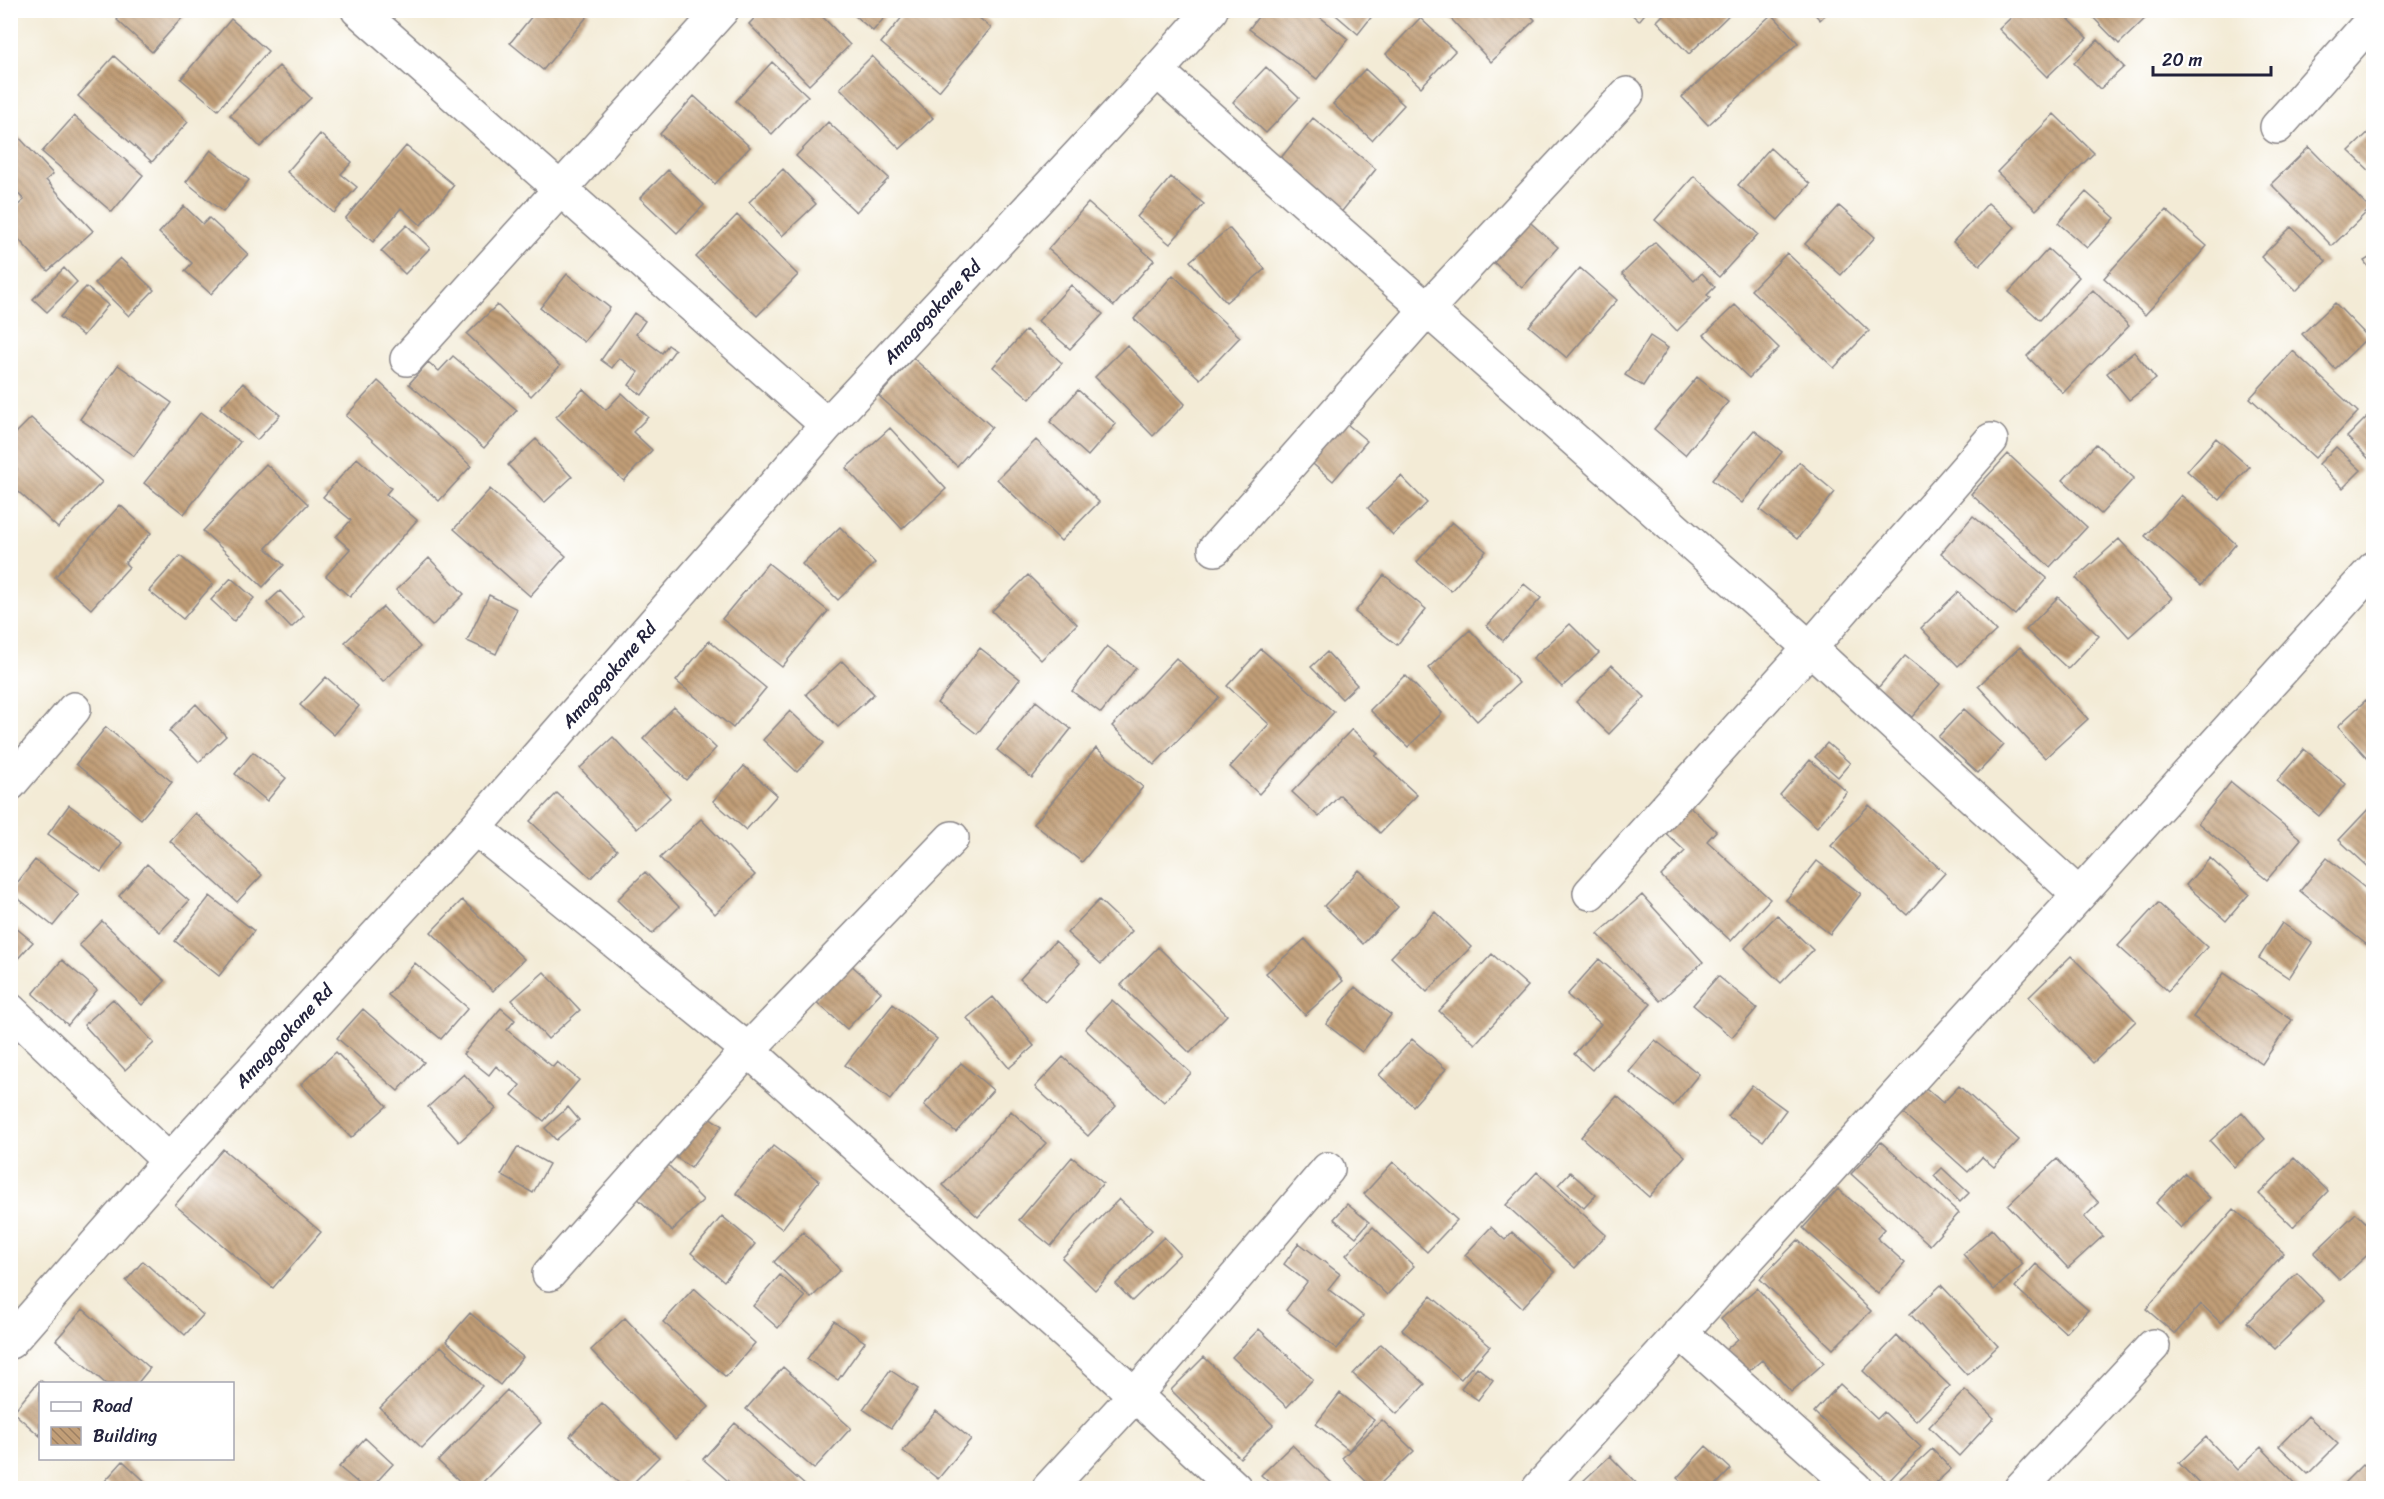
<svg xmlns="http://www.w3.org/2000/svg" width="2384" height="1499" viewBox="0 0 2384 1499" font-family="Sriracha,sans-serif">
  <defs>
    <pattern id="building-back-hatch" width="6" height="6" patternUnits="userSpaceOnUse" patternTransform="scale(1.5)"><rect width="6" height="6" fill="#c19e77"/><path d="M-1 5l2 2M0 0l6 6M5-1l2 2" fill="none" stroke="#9c8063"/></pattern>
  </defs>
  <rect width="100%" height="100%" fill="#fff"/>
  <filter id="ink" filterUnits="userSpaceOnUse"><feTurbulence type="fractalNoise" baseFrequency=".0167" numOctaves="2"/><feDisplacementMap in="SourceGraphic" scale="12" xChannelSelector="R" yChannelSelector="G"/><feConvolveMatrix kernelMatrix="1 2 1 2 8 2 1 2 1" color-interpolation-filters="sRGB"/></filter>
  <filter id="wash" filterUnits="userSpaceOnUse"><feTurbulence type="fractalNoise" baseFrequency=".008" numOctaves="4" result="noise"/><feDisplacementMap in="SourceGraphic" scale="24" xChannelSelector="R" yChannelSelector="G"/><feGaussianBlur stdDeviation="1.35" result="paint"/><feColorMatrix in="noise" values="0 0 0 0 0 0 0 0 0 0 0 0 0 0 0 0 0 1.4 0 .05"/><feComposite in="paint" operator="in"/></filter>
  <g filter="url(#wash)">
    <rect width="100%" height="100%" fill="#f3ebd6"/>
    <g id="blocks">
      <path fill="url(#building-back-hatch)" d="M125,10H189L152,52L117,20Z
        M537,10H587L590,13L543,70L510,43Z
        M762,10H816L850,45L809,85L749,24Z
        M848,10H891L873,31Z
        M908,10H970L991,28L939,91L881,43Z
        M1263,10H1311L1348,39L1317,79L1249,29Z
        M1330,10H1377L1358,34Z
        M1443,10H1526L1535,20L1491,62Z
        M1627,10H1648L1639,21Z
        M1668,10H1734L1689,54L1657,21Z
        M1811,10H1830L1820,20Z
        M2019,10H2060L2087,38L2047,77L1999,29Z
        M2086,10H2154L2119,44Z
        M1772,14L1798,43L1708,125L1682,97Z
        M1420,18L1455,51L1421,87L1386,54Z
        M231,19L268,51L218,110L181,79Z
        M2098,40L2124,67L2100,89L2074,63Z
        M114,56L188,122L152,162L78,96Z
        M872,56L933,118L900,149L840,88Z
        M772,62L808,96L772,134L736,101Z
        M279,66L311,98L260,147L230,115Z
        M1266,67L1299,98L1266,133L1233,102Z
        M1365,69L1404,105L1372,140L1333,104Z
        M694,96L750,147L715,184L660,134Z
        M2054,114L2094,153L2036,210L1997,172Z
        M74,116L143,175L112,212L42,152Z
        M1313,118L1376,169L1339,215L1276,164Z
        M828,122L889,178L856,212L796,156Z
        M2374,127V175L2349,151Z
        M320,134L352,162L341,174L357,187L334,213L287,172Z
        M17,135L53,174L46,180L93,231L48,271L10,230V212L24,200L10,185V141Z
        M406,146L454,185L421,225L401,208L373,242L345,219Z
        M2309,147L2370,209L2332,246L2271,184Z
        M1770,148L1810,184L1778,220L1738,185Z
        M211,150L249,180L223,212L186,182Z
        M783,169L816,204L782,236L749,202Z
        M668,170L704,205L677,233L640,198Z
        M1694,176L1758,234L1719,277L1655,220Z
        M1171,177L1204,204L1170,244L1137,217Z
        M2086,192L2115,218L2087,248L2058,223Z
        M1088,203L1154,260L1114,306L1048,249Z
        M1988,203L2015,227L1980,265L1953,242Z
        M184,206L203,224L209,218L248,254L211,294L185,271L192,263L159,233Z
        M1839,206L1875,237L1841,275L1805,244Z
        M2166,210L2207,246L2145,315L2104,278Z
        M737,215L798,275L757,316L696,257Z
        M1524,217L1558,247L1522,288L1488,257Z
        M407,225L430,248L405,274L381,251Z
        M2291,227L2326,261L2296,291L2261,257Z
        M1229,228L1265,269L1226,302L1190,261Z
        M1655,242L1694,281L1702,273L1715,287L1707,295L1710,298L1677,331L1622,274Z
        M2048,249L2079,277L2040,320L2009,292Z
        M1787,253L1869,331L1834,368L1751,290Z
        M2374,255V275L2364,261Z
        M120,258L154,290L129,316L95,283Z
        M64,268L77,282L47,312L33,299Z
        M1580,268L1617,300L1567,358L1529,326Z
        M567,274L610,308L584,342L540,308Z
        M1173,275L1240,337L1200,379L1134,319Z
        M1071,285L1103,314L1070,349L1038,321Z
        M86,287L108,305L83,336L60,317Z
        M2093,290L2129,326L2063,393L2027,356Z
        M2335,303L2368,337L2335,369L2302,334Z
        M497,305L560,366L531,396L467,334Z
        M1735,305L1779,348L1749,378L1704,335Z
        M634,313L645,321L636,334L662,353L668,345L675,350L642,395L629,385L638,372L619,358L612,368L601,360Z
        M1026,330L1062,363L1030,399L993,367Z
        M1650,336L1668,348L1643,386L1625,375Z
        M1127,345L1185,404L1153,436L1095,377Z
        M2293,351L2358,412L2315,458L2250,398Z
        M2134,352L2156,379L2129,400L2107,373Z
        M453,356L517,410L484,448L409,384L428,362L439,371Z
        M913,358L992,427L957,466L879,396Z
        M118,365L172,403L134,456L80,419Z
        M1697,377L1728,402L1685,455L1654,429Z
        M378,381L471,466L439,501L346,416Z
        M243,383L280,415L257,440L220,408Z
        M583,389L606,410L622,393L648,417L633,432L652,450L624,481L556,417Z
        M1078,390L1116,424L1088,456L1050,422Z
        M2374,410V457L2370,460L2347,437Z
        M201,412L240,442L184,514L144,483Z
        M31,418L102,482L58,528L10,484V477L17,469L10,463V439Z
        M1341,419L1367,441L1333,481L1307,459Z
        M890,428L946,489L902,529L846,468Z
        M1754,430L1782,452L1742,503L1712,480Z
        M2216,438L2249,467L2220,500L2187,471Z
        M536,439L572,477L544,503L508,465Z
        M1036,440L1099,502L1061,541L997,479Z
        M2096,444L2134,478L2101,514L2063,480Z
        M2336,447L2361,470L2343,488L2319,464Z
        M2008,454L2087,527L2050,567L1971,494Z
        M357,458L391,488L386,494L417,520L350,597L326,576L350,549L336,537L351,520L323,497Z
        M1799,462L1835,492L1797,539L1760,510Z
        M266,464L308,504L266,548L284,565L263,587L203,531Z
        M1401,476L1427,503L1393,535L1368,508Z
        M490,489L566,556L530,596L454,529Z
        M2181,495L2236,544L2201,585L2145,536Z
        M120,505L151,533L125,563L129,567L91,609L55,577Z
        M1973,516L2047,578L2015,615L1941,553Z
        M1452,522L1486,551L1451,591L1417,562Z
        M840,527L875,563L838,600L802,564Z
        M2119,539L2172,598L2129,637L2076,578Z
        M180,556L213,584L183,619L149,591Z
        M429,558L464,594L432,626L396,590Z
        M768,563L828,611L782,667L722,619Z
        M1028,575L1077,624L1041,660L992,611Z
        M1384,575L1426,609L1397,645L1355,612Z
        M231,578L254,598L234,621L211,600Z
        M1524,584L1541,598L1503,641L1487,626Z
        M280,591L304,616L291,628L267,603Z
        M1958,592L1996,631L1958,666L1921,628Z
        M489,595L517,609L496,654L467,641Z
        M2058,597L2099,636L2068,669L2026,630Z
        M383,607L420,647L383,682L345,642Z
        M1570,624L1599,653L1562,687L1533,658Z
        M1470,630L1519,683L1477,721L1428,668Z
        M709,641L766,688L733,728L676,681Z
        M1107,646L1136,668L1101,713L1072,691Z
        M2020,647L2088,719L2045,758L1978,686Z
        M980,648L1020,679L977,734L937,703Z
        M1261,649L1334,712L1259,794L1230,767L1269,724L1227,686Z
        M1327,652L1357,685L1342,699L1311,667Z
        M1905,656L1940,684L1912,717L1878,688Z
        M1176,658L1219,697L1154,765L1112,726Z
        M842,661L874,694L838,727L806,694Z
        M1612,665L1645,697L1609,734L1576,702Z
        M1405,675L1442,713L1408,747L1370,710Z
        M326,677L359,706L334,735L300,705Z
        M2366,700L2374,708V758L2370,761L2338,726Z
        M1036,701L1071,729L1032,778L997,750Z
        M196,704L226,736L199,762L169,731Z
        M674,707L716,748L686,780L643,739Z
        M1964,709L2004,745L1978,773L1938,737Z
        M790,711L824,743L797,772L763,740Z
        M106,727L172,782L141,819L76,764Z
        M1352,729L1378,754L1375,756L1417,795L1380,833L1340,795L1319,817L1292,792Z
        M613,737L670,798L637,829L580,768Z
        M1827,743L1850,763L1838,777L1815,757Z
        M1096,748L1143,787L1082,862L1034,824Z
        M2304,749L2346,784L2319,816L2277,781Z
        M253,752L286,778L267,801L235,774Z
        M1810,760L1847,792L1817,827L1780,795Z
        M744,766L777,795L746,830L713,801Z
        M2231,782L2301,839L2267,880L2198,823Z
        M557,793L617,850L591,878L530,821Z
        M1684,801L1716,831L1707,841L1770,899L1731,941L1661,876L1685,851L1660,828Z
        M2374,803V872L2339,840Z
        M69,805L122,843L101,872L48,834Z
        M1869,805L1945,873L1907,915L1831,846Z
        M195,813L262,875L237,902L170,841Z
        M701,819L755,875L715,914L660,858Z
        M2210,858L2249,894L2226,921L2186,885Z
        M2327,858L2374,895L2372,949L2300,891Z
        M35,860L79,894L53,926L10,892Z
        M1817,861L1861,894L1830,934L1786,900Z
        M147,864L189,901L160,932L119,896Z
        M1359,870L1398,907L1363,944L1324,906Z
        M645,872L679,907L652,934L617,900Z
        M1642,895L1703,962L1660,1001L1598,934Z
        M210,896L254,931L219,976L175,941Z
        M462,900L524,959L493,991L431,932Z
        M1099,900L1132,931L1101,964L1067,933Z
        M2158,903L2207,947L2168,991L2118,946Z
        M1435,912L1471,947L1427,992L1391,957Z
        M1777,915L1813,950L1781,983L1745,948Z
        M102,921L165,981L142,1005L79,945Z
        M10,923L33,942L10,967Z
        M2282,923L2312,943L2289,978L2259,958Z
        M1305,939L1343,981L1305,1015L1266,973Z
        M1055,941L1080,963L1045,1002L1020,979Z
        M1158,947L1227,1015L1190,1053L1121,985Z
        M1492,954L1528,986L1475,1044L1439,1011Z
        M2071,956L2136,1021L2093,1063L2029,997Z
        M1599,959L1651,1004L1592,1070L1574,1054L1601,1024L1567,995Z
        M62,960L97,990L68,1025L33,994Z
        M848,962L881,992L847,1029L814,1000Z
        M415,963L468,1008L441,1039L388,995Z
        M544,972L580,1010L548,1039L512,1000Z
        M2224,973L2292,1020L2262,1064L2193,1017Z
        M1718,976L1757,1008L1732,1037L1693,1005Z
        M1355,987L1391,1015L1362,1052L1326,1024Z
        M993,997L1034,1046L1009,1068L967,1018Z
        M113,999L154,1043L125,1070L84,1025Z
        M1112,1000L1191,1073L1164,1102L1085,1029Z
        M893,1004L937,1039L890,1100L845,1065Z
        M501,1008L515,1020L507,1030L553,1067L557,1062L579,1080L544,1121L512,1095L520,1085L496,1066L489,1075L463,1054Z
        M363,1009L424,1062L398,1091L337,1038Z
        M1412,1039L1446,1069L1413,1106L1379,1075Z
        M1655,1040L1699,1074L1673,1106L1629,1072Z
        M336,1052L387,1106L351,1138L301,1084Z
        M1063,1057L1116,1106L1088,1136L1035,1087Z
        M961,1063L993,1090L956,1132L924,1105Z
        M464,1074L496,1109L459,1142L428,1107Z
        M1919,1082L1943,1103L1959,1086L2019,1140L1994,1167L1982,1157L1968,1172L1896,1107Z
        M1752,1085L1786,1110L1763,1141L1728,1116Z
        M1617,1096L1685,1156L1649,1197L1581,1137Z
        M568,1107L579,1120L556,1140L545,1128Z
        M1011,1111L1046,1143L978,1217L943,1185Z
        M2242,1112L2265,1139L2234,1167L2210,1141Z
        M703,1113L722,1126L691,1168L673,1155Z
        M1881,1142L1959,1213L1930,1245L1851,1174Z
        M773,1146L819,1181L782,1229L736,1193Z
        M518,1147L549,1164L533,1193L501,1175Z
        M223,1149L321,1232L273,1288L175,1205Z
        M1072,1157L1103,1183L1051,1246L1019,1220Z
        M2294,1158L2328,1191L2293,1227L2259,1194Z
        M2057,1159L2099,1203L2084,1217L2103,1236L2068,1268L2008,1205Z
        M664,1161L703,1200L672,1231L633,1194Z
        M1393,1162L1457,1220L1427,1252L1364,1194Z
        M1942,1168L1969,1193L1960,1202L1934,1176Z
        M1537,1172L1606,1235L1575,1268L1506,1205Z
        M1570,1172L1596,1195L1584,1208L1558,1185Z
        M2185,1173L2210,1198L2181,1228L2156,1203Z
        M1838,1189L1885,1229L1877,1238L1905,1263L1878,1294L1803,1228Z
        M1119,1199L1152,1230L1095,1290L1062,1258Z
        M1347,1204L1369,1222L1356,1237L1334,1219Z
        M2234,1209L2284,1253L2221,1323L2201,1304L2175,1334L2146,1309Z
        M2356,1213L2374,1230V1249L2340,1280L2314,1253Z
        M722,1216L755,1244L724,1281L691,1253Z
        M1373,1227L1414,1266L1387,1295L1346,1255Z
        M1491,1227L1505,1240L1512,1232L1555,1272L1522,1308L1465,1255Z
        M1992,1229L2023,1264L1994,1290L1963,1254Z
        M803,1232L840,1270L811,1298L774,1262Z
        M1164,1237L1180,1254L1132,1301L1116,1284Z
        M1798,1240L1871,1311L1833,1349L1760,1279Z
        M1299,1243L1340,1274L1328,1289L1363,1316L1337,1349L1286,1310L1307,1282L1284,1264Z
        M143,1261L203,1315L185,1335L126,1281Z
        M2036,1264L2088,1310L2066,1333L2015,1287Z
        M2297,1273L2324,1301L2275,1349L2247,1322Z
        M780,1275L805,1297L778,1328L753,1306Z
        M1941,1285L1998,1346L1967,1375L1910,1314Z
        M694,1288L755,1343L726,1377L663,1322Z
        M1757,1288L1824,1363L1791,1392L1762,1360L1742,1377L1721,1354L1738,1339L1721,1319Z
        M1431,1296L1490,1346L1461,1379L1402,1330Z
        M83,1309L150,1368L137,1384H106L56,1340Z
        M470,1313L523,1357L500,1385L446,1341Z
        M625,1318L709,1407L675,1439L591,1350Z
        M834,1321L865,1342L838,1380L807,1359Z
        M1259,1329L1313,1379L1287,1407L1232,1357Z
        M1897,1336L1950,1386L1916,1421L1863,1371Z
        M1381,1344L1425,1384L1397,1414L1353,1374Z
        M441,1346L482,1386L422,1448L380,1408Z
        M1204,1357L1273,1425L1240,1458L1171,1390Z
        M783,1367L851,1428L814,1469L746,1409Z
        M1477,1367L1493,1380L1478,1400L1461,1388Z
        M890,1370L918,1389L891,1428L863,1409Z
        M40,1380L45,1384H40V1436L13,1412Z
        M1840,1384L1877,1419L1884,1412L1921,1447L1888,1482L1814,1412Z
        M507,1390L541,1423L477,1488H467L438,1461Z
        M1965,1390L1994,1418L1959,1456L1929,1427Z
        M1340,1393L1374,1420L1349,1450L1316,1424Z
        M602,1403L659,1457L628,1488H624L570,1436Z
        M936,1411L971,1439L938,1479L903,1451Z
        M2308,1416L2338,1444L2308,1474L2279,1446Z
        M1382,1420L1414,1451L1376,1488H1373L1342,1458Z
        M735,1423L808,1488H736L703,1459Z
        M2206,1437L2237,1470L2261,1447L2300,1488H2203L2179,1463Z
        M365,1438L393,1464L371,1488H364L339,1467Z
        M1292,1445L1337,1488H1275L1261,1475Z
        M1706,1446L1731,1469L1713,1488H1689L1677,1478Z
        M1932,1449L1951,1469L1930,1488H1900L1895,1483Z
        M1610,1456L1641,1488H1586L1581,1483Z
        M123,1461L152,1488H113L105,1481Z
        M2363,1464L2374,1474V1488H2339Z
        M682,1482L690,1488H677Z"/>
    </g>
  </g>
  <g filter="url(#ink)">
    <use href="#blocks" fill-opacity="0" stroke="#8a8688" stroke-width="1.5"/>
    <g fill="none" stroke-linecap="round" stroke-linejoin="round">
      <g stroke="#8a8688" stroke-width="36">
        <path id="minor" d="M358,10L827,425
          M1157,71L1810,648L2079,895
          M2277,127L2374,18
          M407,359L722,10
          M1215,549L1427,309L1627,94
          M10,784L74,709
          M475,828L748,1050L1135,1395L1235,1488
          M1590,893L1810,648L1991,440
          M10,1010L169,1161
          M549,1274L748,1050L952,838
          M1680,1332L1855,1488
          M10,1342L169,1161L475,828L827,425L1157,71L1211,10
          M1049,1488L1135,1395L1328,1169
          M1539,1488L2079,895L2374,568
          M2021,1488L2153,1346"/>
      </g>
      <use href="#minor" stroke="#fff" stroke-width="33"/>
    </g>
  </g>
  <g text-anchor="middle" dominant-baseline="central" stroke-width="5" stroke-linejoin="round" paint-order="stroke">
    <g font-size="18" fill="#22223b" stroke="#fff">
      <text transform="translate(932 312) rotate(-47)">Amagogokane Rd</text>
      <text transform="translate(609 675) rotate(-49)">Amagogokane Rd</text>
      <text transform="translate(284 1036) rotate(-47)">Amagogokane Rd</text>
    </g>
  </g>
  <rect width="2384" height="1499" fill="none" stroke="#fff" stroke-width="36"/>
  <rect x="39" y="1382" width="195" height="78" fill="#ffffff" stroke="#a7a7b1" stroke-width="1.5"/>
  <rect x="51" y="1402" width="30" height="9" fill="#ffffff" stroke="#a7a7b1" stroke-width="1.5"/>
  <text x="93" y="1412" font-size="18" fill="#22223b">Road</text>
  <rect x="51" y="1427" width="30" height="18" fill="url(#building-back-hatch)" stroke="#a7a7b1" stroke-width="1.5"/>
  <text x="93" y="1442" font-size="18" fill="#22223b">Building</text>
  <path d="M2153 66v9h118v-9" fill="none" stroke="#22223b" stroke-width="3"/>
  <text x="2162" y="66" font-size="18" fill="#22223b" stroke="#ffffff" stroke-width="4.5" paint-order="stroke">20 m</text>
</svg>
